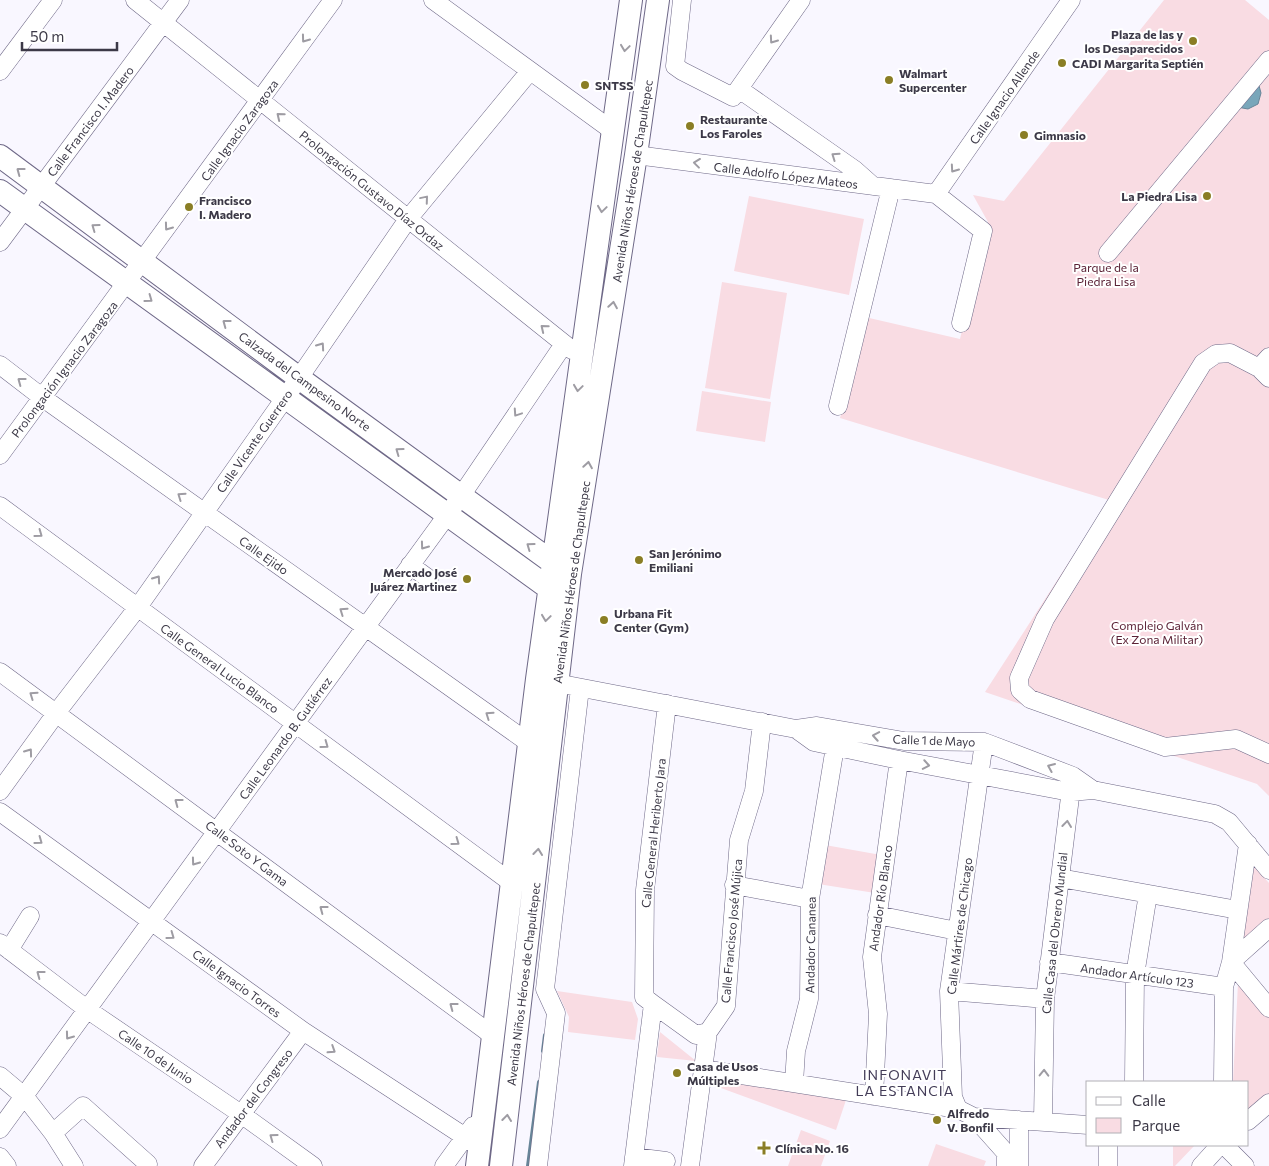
<svg xmlns="http://www.w3.org/2000/svg" width="1269" height="1166" viewBox="0 0 1269 1166" font-family="Commissioner,sans-serif">
  <rect width="100%" height="100%" fill="#f9f7ff"/>
  <path fill="#f9dce3" d="M1164,0H1245L1269,20V796L1257,784L985,692L1109,500L840,418L865,317L960,339L988,222L973,195L1004,201Z
    M749,196L864,219L849,295L734,271Z
    M722,282L787,293L770,399L705,388Z
    M702,391L771,402L765,442L696,431Z
    M825,845L881,855L875,893L818,884Z
    M1251,863L1269,883V918L1242,940Z
    M1238,983L1269,1002V1097L1248,1115V1082H1233Z
    M557,991L632,1002L638,1019L635,1040L568,1032L569,1017Z
    M660,1032L696,1061L657,1057Z
    M711,1075L847,1097L836,1130L710,1084Z
    M801,1130L830,1141L821,1166H788Z
    M936,1144L986,1161L984,1166H928Z
    M1173,1145H1195L1175,1166H1173Z"/>
  <path fill="#79a6ba" stroke="#678598" d="M1258,82L1261,93L1258,104L1248,109L1237,107Z"/>
  <g fill="none" stroke-linecap="round" stroke-linejoin="round">
    <path stroke="#678598" stroke-width="4" d="M543,1051L545,1035
      M528,1166L539,1082"/>
    <g stroke="#6e6887" stroke-width="19">
      <path id="minor" d="M135,0L572,350
        M433,0L613,131
        M682,0L675,66L682,71L733,97L801,0
        M0,71L53,0
        M739,89L855,170L873,186
        M636,155L936,194
        M936,194L1071,0
        M936,194L983,231L961,323
        M0,242L180,0
        M1108,253L1269,60
        M1269,357L1259,368L1269,378
        M0,365L43,398L529,743
        M1259,368L1230,353L1216,354L1203,363L1045,619L1019,678L1020,690L1030,699L1165,747L1236,739L1269,754
        M838,406L891,188
        M0,455L333,0
        M0,506L512,883
        M410,565L429,579
        M0,672L492,1035
        M546,681L796,729L817,726L904,741L984,742L1073,776L1093,790
        M796,729L814,742L899,760L1070,792L1093,790L1215,814L1229,822L1269,870
        M0,791L57,712L138,607L299,378L408,219L530,71
        M0,812L303,1031L479,1146
        M1060,878L1238,910
        M734,885L810,899
        M877,915L957,931
        M1269,928L1231,962L1269,1008
        M0,943L88,1010L241,1114L313,1166
        M9,950L30,916
        M1049,962L1224,987
        M949,991L1045,999
        M653,1004L696,1035L708,1032
        M703,1069L958,1109L974,1117L1088,1125
        M0,1076L25,1097L53,1133L74,1166
        M1134,1082L1135,975L1148,894
        M1223,1082L1224,987L1231,962L1248,844
        M794,1083L796,1051L809,999L810,899L835,747
        M874,1096L878,1014L872,957L899,760
        M958,1109L953,1097L949,991L984,742
        M974,1117L1006,1153V1166
        M1019,1120V1166
        M1043,1121L1045,999L1072,781
        M1248,1121L1269,1103
        M0,1129L461,496L564,344
        M53,1133L83,1106L148,1164
        M1224,1145L1245,1166
        M0,1157L7,1166
        M634,1157L666,1161
        M203,1166L303,1031
        M444,1166L473,1126
        M538,1166L556,1013L545,989L580,688
        M633,1166L653,1004L644,997L645,890L667,704
        M690,1166L708,1032L726,1006L739,840L754,791L762,722
        M1108,1166V1145
        M1201,1166L1220,1145"/>
    </g>
    <g stroke="#6e6887" stroke-width="24">
      <path id="major" d="M0,156L299,378L563,570
        M0,191L550,589
        M477,1166L537,679L631,0
        M501,1166L570,574L636,155L658,0"/>
    </g>
    <use href="#minor" stroke="#fff" stroke-width="18"/>
    <use href="#major" stroke="#fff" stroke-width="22"/>
  </g>
  <defs><path id="oneway-chevron" d="M-2-3.5L2.5 0L-2 3.5" fill="none" stroke-width="1.6" stroke-linecap="round" stroke-linejoin="round" transform="scale(1.25)"/></defs>
  <g stroke="#9e9ca3">
    <use href="#oneway-chevron" transform="translate(305 39) rotate(126)"/>
    <use href="#oneway-chevron" transform="translate(773 40) rotate(125)"/>
    <use href="#oneway-chevron" transform="translate(625 48) rotate(98)"/>
    <use href="#oneway-chevron" transform="translate(280 116) rotate(-141)"/>
    <use href="#oneway-chevron" transform="translate(835 156) rotate(-145)"/>
    <use href="#oneway-chevron" transform="translate(697 163) rotate(-173)"/>
    <use href="#oneway-chevron" transform="translate(954 169) rotate(125)"/>
    <use href="#oneway-chevron" transform="translate(20 171) rotate(-143)"/>
    <use href="#oneway-chevron" transform="translate(425 199) rotate(-50)"/>
    <use href="#oneway-chevron" transform="translate(602 209) rotate(98)"/>
    <use href="#oneway-chevron" transform="translate(95 227) rotate(-144)"/>
    <use href="#oneway-chevron" transform="translate(168 227) rotate(126)"/>
    <use href="#oneway-chevron" transform="translate(149 299) rotate(36)"/>
    <use href="#oneway-chevron" transform="translate(613 305) rotate(-81)"/>
    <use href="#oneway-chevron" transform="translate(226 323) rotate(-143)"/>
    <use href="#oneway-chevron" transform="translate(544 328) rotate(-141)"/>
    <use href="#oneway-chevron" transform="translate(321 346) rotate(-55)"/>
    <use href="#oneway-chevron" transform="translate(21 381) rotate(-143)"/>
    <use href="#oneway-chevron" transform="translate(578 388) rotate(98)"/>
    <use href="#oneway-chevron" transform="translate(517 413) rotate(124)"/>
    <use href="#oneway-chevron" transform="translate(399 451) rotate(-144)"/>
    <use href="#oneway-chevron" transform="translate(588 465) rotate(-81)"/>
    <use href="#oneway-chevron" transform="translate(181 496) rotate(-145)"/>
    <use href="#oneway-chevron" transform="translate(39 534) rotate(36)"/>
    <use href="#oneway-chevron" transform="translate(424 546) rotate(126)"/>
    <use href="#oneway-chevron" transform="translate(530 546) rotate(-144)"/>
    <use href="#oneway-chevron" transform="translate(157 579) rotate(-55)"/>
    <use href="#oneway-chevron" transform="translate(343 611) rotate(-145)"/>
    <use href="#oneway-chevron" transform="translate(546 618) rotate(98)"/>
    <use href="#oneway-chevron" transform="translate(33 695) rotate(-145)"/>
    <use href="#oneway-chevron" transform="translate(489 715) rotate(-145)"/>
    <use href="#oneway-chevron" transform="translate(876 736) rotate(-170)"/>
    <use href="#oneway-chevron" transform="translate(325 745) rotate(36)"/>
    <use href="#oneway-chevron" transform="translate(29 752) rotate(-54)"/>
    <use href="#oneway-chevron" transform="translate(926 765) rotate(10)"/>
    <use href="#oneway-chevron" transform="translate(1051 767) rotate(-157)"/>
    <use href="#oneway-chevron" transform="translate(178 802) rotate(-143)"/>
    <use href="#oneway-chevron" transform="translate(1067 824) rotate(-83)"/>
    <use href="#oneway-chevron" transform="translate(39 841) rotate(36)"/>
    <use href="#oneway-chevron" transform="translate(456 842) rotate(36)"/>
    <use href="#oneway-chevron" transform="translate(538 852) rotate(-84)"/>
    <use href="#oneway-chevron" transform="translate(195 862) rotate(126)"/>
    <use href="#oneway-chevron" transform="translate(323 909) rotate(-143)"/>
    <use href="#oneway-chevron" transform="translate(171 936) rotate(36)"/>
    <use href="#oneway-chevron" transform="translate(40 974) rotate(-143)"/>
    <use href="#oneway-chevron" transform="translate(453 1006) rotate(-143)"/>
    <use href="#oneway-chevron" transform="translate(69 1036) rotate(126)"/>
    <use href="#oneway-chevron" transform="translate(332 1050) rotate(33)"/>
    <use href="#oneway-chevron" transform="translate(1044 1073) rotate(-89)"/>
    <use href="#oneway-chevron" transform="translate(507 1118) rotate(-83)"/>
    <use href="#oneway-chevron" transform="translate(273 1137) rotate(-144)"/>
  </g>
  <g fill="#8a7e25" stroke="#fff" stroke-width="2">
    <circle cx="1193" cy="41" r="5"/>
    <circle cx="1062" cy="63" r="5"/>
    <circle cx="889" cy="80" r="5"/>
    <circle cx="585" cy="85" r="5"/>
    <circle cx="690" cy="126" r="5"/>
    <circle cx="1024" cy="135" r="5"/>
    <circle cx="1207" cy="196" r="5"/>
    <circle cx="189" cy="207" r="5"/>
    <circle cx="639" cy="560" r="5"/>
    <circle cx="467" cy="579" r="5"/>
    <circle cx="604" cy="620" r="5"/>
    <circle cx="677" cy="1073" r="5"/>
    <circle cx="937" cy="1120" r="5"/>
    <path d="M761.5 1140.5h5v5h5v5h-5v5h-5v-5h-5v-5h5z"/>
  </g>
  <g text-anchor="middle" dominant-baseline="central" stroke-width="4" stroke-linejoin="round" paint-order="stroke">
    <g font-size="12" font-weight="bold" fill="#3c3947" stroke="#fff" text-anchor="start">
      <text x="1183" y="34" text-anchor="end">Plaza de las y<tspan x="1183" dy="14">los Desaparecidos</tspan></text>
      <text x="1072" y="63">CADI Margarita Septién</text>
      <text x="899" y="73">Walmart<tspan x="899" dy="14">Supercenter</tspan></text>
      <text x="595" y="85">SNTSS</text>
      <text x="700" y="119">Restaurante<tspan x="700" dy="14">Los Faroles</tspan></text>
      <text x="1034" y="135">Gimnasio</text>
      <text x="1197" y="196" text-anchor="end">La Piedra Lisa</text>
      <text x="199" y="200">Francisco<tspan x="199" dy="14">I. Madero</tspan></text>
      <text x="649" y="553">San Jerónimo<tspan x="649" dy="14">Emiliani</tspan></text>
      <text x="457" y="572" text-anchor="end">Mercado José<tspan x="457" dy="14">Juárez Martinez</tspan></text>
      <text x="614" y="613">Urbana Fit<tspan x="614" dy="14">Center (Gym)</tspan></text>
      <text x="687" y="1066">Casa de Usos<tspan x="687" dy="14">Múltiples</tspan></text>
      <text x="947" y="1113">Alfredo<tspan x="947" dy="14">V. Bonfil</tspan></text>
      <text x="775" y="1148">Clínica No. 16</text>
    </g>
    <g font-size="12" fill="#3c3947" stroke="#fff">
      <text transform="translate(1004 97) rotate(-55)">Calle Ignacio Allende</text>
      <text transform="translate(90 121) rotate(-53)">Calle Francisco I. Madero</text>
      <text transform="translate(239 130) rotate(-54)">Calle Ignacio Zaragoza</text>
      <text transform="translate(786 175) rotate(7)">Calle Adolfo López Mateos</text>
      <text transform="translate(632 181) rotate(-81)">Avenida Niños Héroes de Chapultepec</text>
      <text transform="translate(372 190) rotate(39)">Prolongación Gustavo Díaz Ordaz</text>
      <text transform="translate(64 369) rotate(-53)">Prolongación Ignacio Zaragoza</text>
      <text transform="translate(305 381) rotate(36)">Calzada del Campesino Norte</text>
      <text transform="translate(254 441) rotate(-55)">Calle Vicente Guerrero</text>
      <text transform="translate(264 555) rotate(35)">Calle Ejido</text>
      <text transform="translate(571 582) rotate(-82)">Avenida Niños Héroes de Chapultepec</text>
      <text transform="translate(220 668) rotate(36)">Calle General Lucio Blanco</text>
      <text transform="translate(285 738) rotate(-54)">Calle Leonardo B. Gutiérrez</text>
      <text transform="translate(934 740) rotate(2)">Calle 1 de Mayo</text>
      <text transform="translate(653 833) rotate(-84)">Calle General Heriberto Jara</text>
      <text transform="translate(247 853) rotate(37)">Calle Soto Y Gama</text>
      <text transform="translate(880 898) rotate(-82)">Andador Río Blanco</text>
      <text transform="translate(959 926) rotate(-83)">Calle Mártires de Chicago</text>
      <text transform="translate(731 931) rotate(-85)">Calle Francisco José Mújica</text>
      <text transform="translate(1054 933) rotate(-84)">Calle Casa del Obrero Mundial</text>
      <text transform="translate(810 945) rotate(-89)">Andador Cananea</text>
      <text transform="translate(1137 975) rotate(8)">Andador Artículo 123</text>
      <text transform="translate(237 983) rotate(36)">Calle Ignacio Torres</text>
      <text transform="translate(523 984) rotate(-83)">Avenida Niños Héroes de Chapultepec</text>
      <text transform="translate(156 1056) rotate(34)">Calle 10 de Junio</text>
      <text transform="translate(253 1098) rotate(-53)">Andador del Congreso</text>
    </g>
    <g font-size="12" fill="#5b2236" stroke="#fff">
      <text x="1106" y="267">Parque de la<tspan x="1106" dy="14">Piedra Lisa</tspan></text>
      <text x="1157" y="625">Complejo Galván<tspan x="1157" dy="14">(Ex Zona Militar)</tspan></text>
    </g>
    <g font-size="14" letter-spacing="1" fill="#433c58" stroke="#fff">
      <text x="905" y="1074">INFONAVIT<tspan x="905" dy="16">LA ESTANCIA</tspan></text>
    </g>
  </g>
  <rect x="1086" y="1081" width="162" height="65" fill="#ffffff" stroke="#b1b0b5"/>
  <rect x="1096" y="1097" width="25" height="8" fill="#ffffff" stroke="#b1b0b5"/>
  <text x="1132" y="1106" font-size="15" fill="#3c3947">Calle</text>
  <rect x="1096" y="1118" width="25" height="15" fill="#f9dce3" stroke="#b1b0b5"/>
  <text x="1132" y="1131" font-size="15" fill="#3c3947">Parque</text>
  <path d="M22 42v8h95v-8" fill="none" stroke="#3c3947" stroke-width="2.5"/>
  <text x="30" y="42" font-size="15" fill="#3c3947" stroke="#ffffff" stroke-width="4" paint-order="stroke">50 m</text>
</svg>
